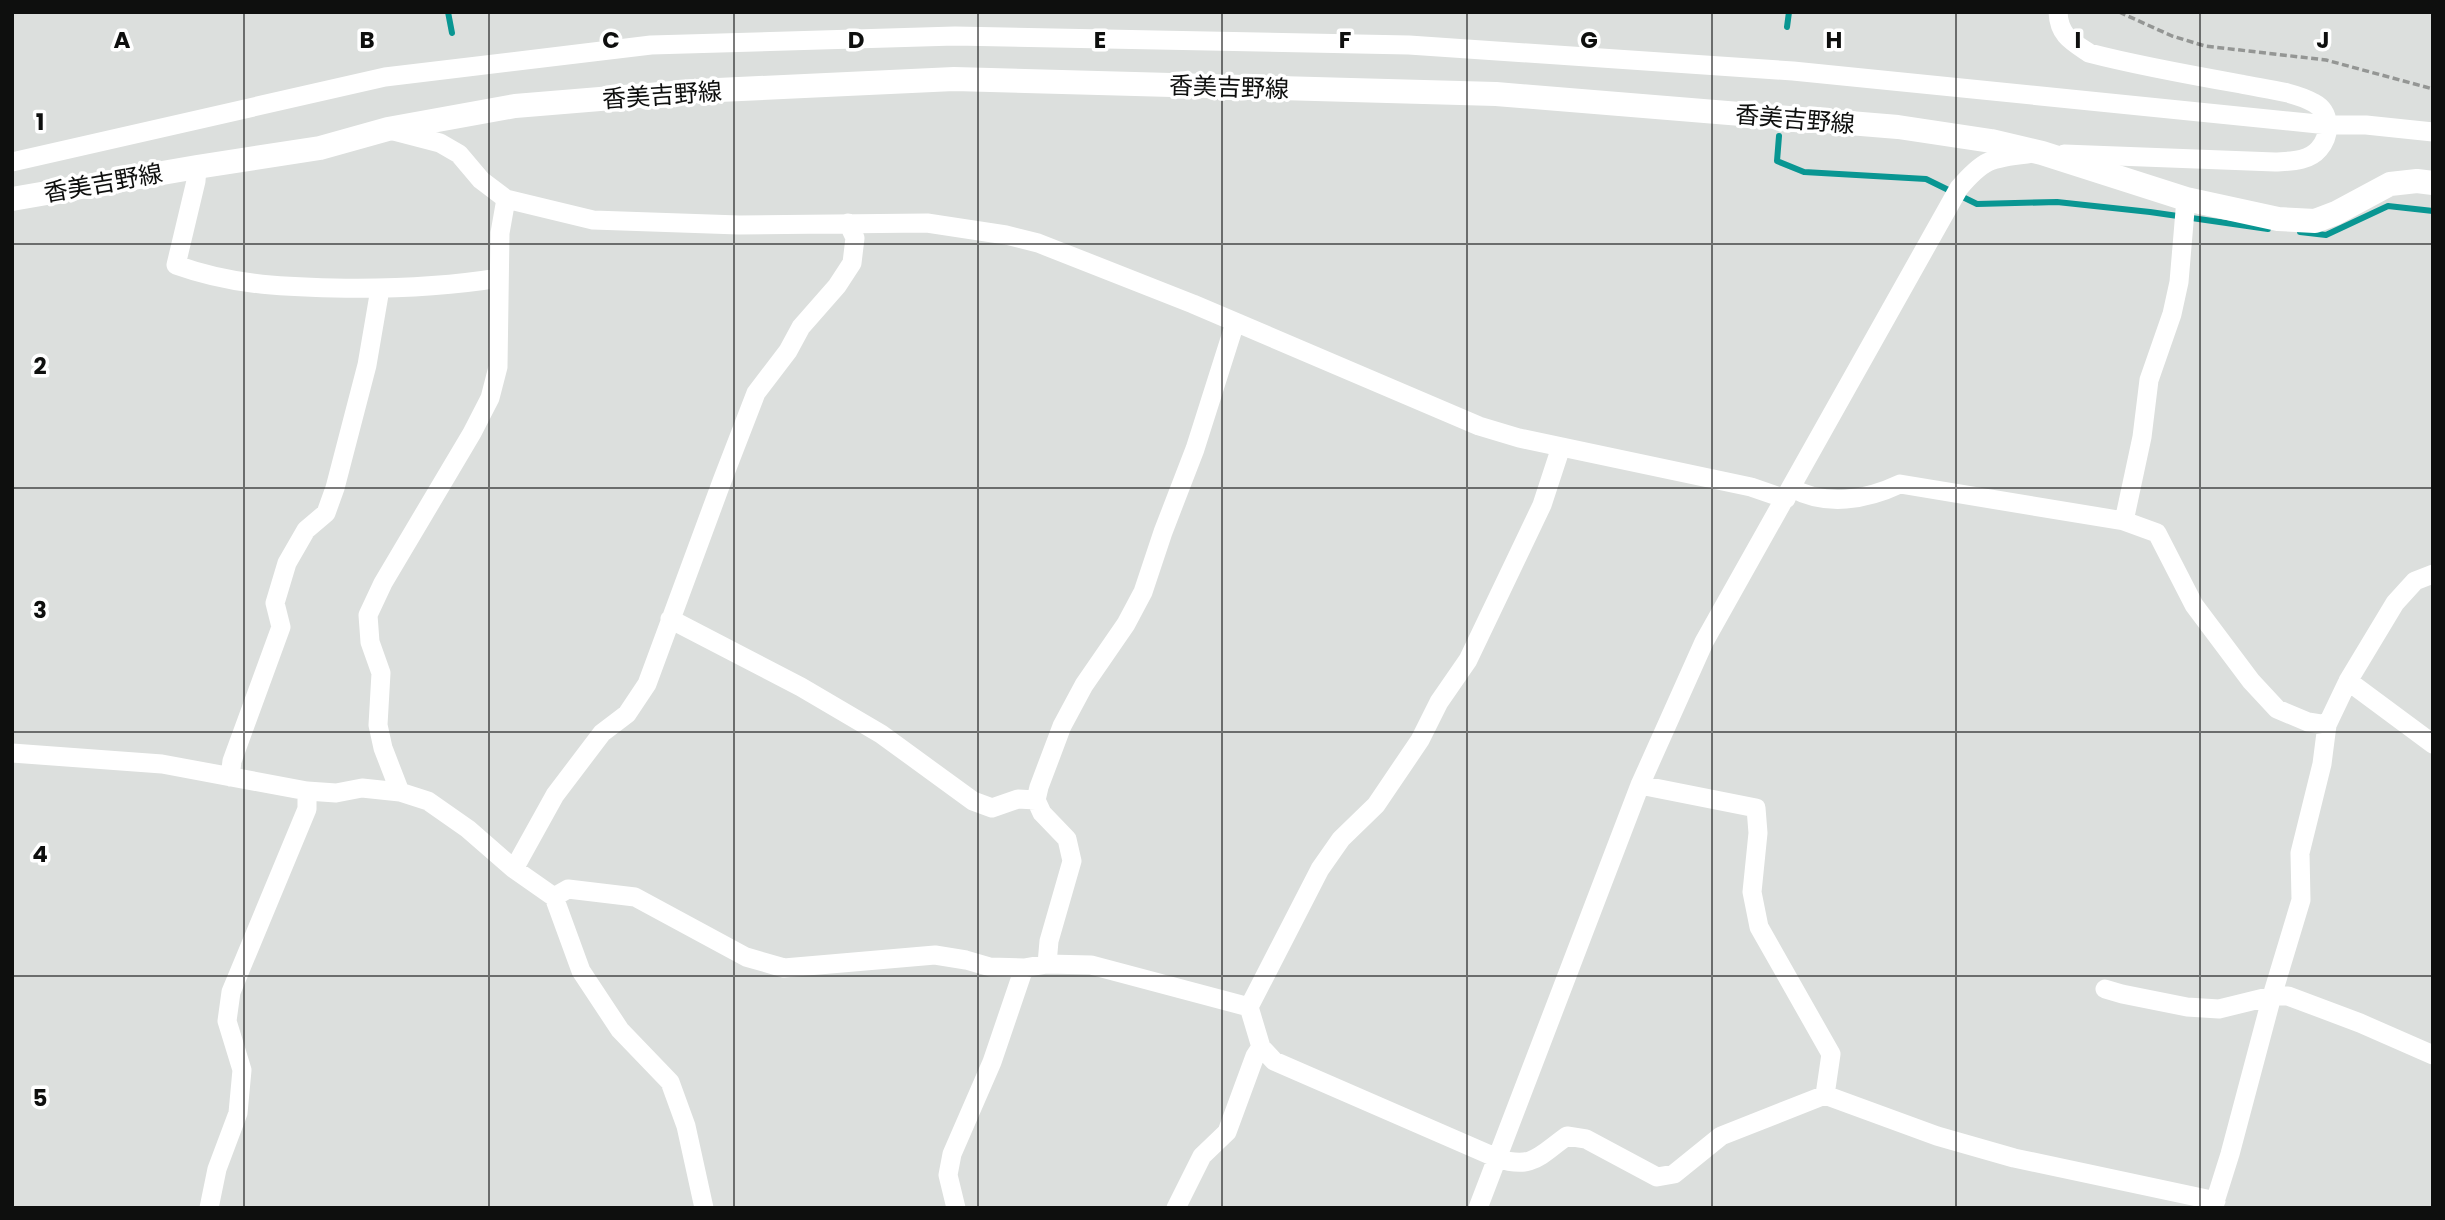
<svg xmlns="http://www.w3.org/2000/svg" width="2445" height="1220" viewBox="0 0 2445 1220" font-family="Poppins,'Noto Sans JP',sans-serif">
  <rect width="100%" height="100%" fill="#dcdfdd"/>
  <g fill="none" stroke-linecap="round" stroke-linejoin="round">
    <path stroke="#099692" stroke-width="6" d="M448,12L452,33
      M1787,27L1789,12
      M1779,136L1777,161L1804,172L1926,179L1977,204L2057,202L2150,212L2268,229
      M2300,232L2326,235L2388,206L2433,211"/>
    <path stroke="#949694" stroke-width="3.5" stroke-dasharray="7 3.5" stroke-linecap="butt" d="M2119,12L2172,36L2205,46L2326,60L2433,89"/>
    <path stroke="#fff" stroke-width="19" d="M2058,12C2059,35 2071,41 2089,53C2139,66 2190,75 2241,84C2264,89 2293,91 2314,103C2331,112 2331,135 2319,149C2308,162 2290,161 2275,162L2064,154
      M390,130L440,143L459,154L481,180L506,199L593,220L739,225L927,223L1006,235L1038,243L1193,304L1479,426L1519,438L1751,487L1786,499
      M12,162L385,77L651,45L955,36L1409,45L1793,71L2328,125H2366L2433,132
      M197,167L196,181L176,265C229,284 278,287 334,288C389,289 444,287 499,278
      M1792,488C1826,507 1866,500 1900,484L2124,521L2157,533L2194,605L2251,681L2277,709L2308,722L2327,725
      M2124,521L2142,437L2149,380L2172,314L2179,282L2186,199
      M670,619L801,687L881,734L973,801L992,808L1018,799L1036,800
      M2348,681L2433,744
      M12,753L162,764L307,791L336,793L362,788L400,792L428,801L468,829L514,869L554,897L581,971L620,1030L670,1082L686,1126L704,1208
      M230,777L232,761L281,627L275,603L287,563L306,530L326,513L335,488L367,365L380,289
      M1640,785L1756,808L1758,833L1752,892L1759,927L1831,1054L1825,1095
      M400,792L383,748L378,725L381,673L370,642L368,615L383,583L472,433L490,398L498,367L500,233L506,199
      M514,869L555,795L602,733L627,714L647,684L722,481L756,393L788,351L801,327L837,286L852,263L855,238L848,223
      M554,897L568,889L635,897L746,957L784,968L935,955L966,960L990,967L1024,968L1047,964L1091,965L1249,1007L1261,1047L1274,1061L1497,1158C1532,1170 1539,1156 1567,1136L1586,1139L1657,1177L1674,1174L1721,1136L1825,1095L1937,1136L2014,1158L2216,1201
      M1047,964L1049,941L1072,861L1067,839L1042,813L1036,800L1039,787L1062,726L1084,685L1126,624L1143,592L1163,532L1195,449L1235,323
      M2105,989L2122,994L2187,1007L2219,1009L2272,996H2288L2360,1023L2433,1055
      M1249,1007L1320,869L1341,839L1376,805L1420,740L1439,702L1468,660L1542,505L1561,447
      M209,1208L217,1169L238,1113L242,1070L227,1021L231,992L307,809V791
      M956,1208L948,1175L952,1154L992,1062L1024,968
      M1176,1208L1202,1156L1227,1132L1255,1056L1261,1047
      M1478,1208L1640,785L1704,642L1959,188C1983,160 1990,158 2027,154
      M2213,1208L2230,1154L2272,996L2301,900L2300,853L2322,764L2327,725L2348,681L2395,603L2415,581L2433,574"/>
    <path stroke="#fff" stroke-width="24" d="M12,199L197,167L320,148L388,129L515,106L697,91L954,79L1496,94L1898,127L1991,141L2042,153L2186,199L2278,219L2315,221L2336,213L2390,184L2417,181L2433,183"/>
  </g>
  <path fill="none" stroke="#0e0f0e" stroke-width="2" stroke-opacity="0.55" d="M244,12V1208M489,12V1208M734,12V1208M978,12V1208M1222,12V1208M1467,12V1208M1712,12V1208M1956,12V1208M2200,12V1208M12,244H2433M12,488H2433M12,732H2433M12,976H2433"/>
  <g text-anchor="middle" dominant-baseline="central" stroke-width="7" stroke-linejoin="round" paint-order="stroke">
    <g font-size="24" fill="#0e0f0e" stroke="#fff">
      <text transform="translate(1229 87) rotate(2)">香美吉野線</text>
      <text transform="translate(662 95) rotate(-4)">香美吉野線</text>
      <text transform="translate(1795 119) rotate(5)">香美吉野線</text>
      <text transform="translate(103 183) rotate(-10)">香美吉野線</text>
    </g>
  </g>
  <g font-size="23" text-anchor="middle" font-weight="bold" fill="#0e0f0e" stroke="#fff" stroke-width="7" stroke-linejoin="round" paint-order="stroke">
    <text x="122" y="48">A</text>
    <text x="367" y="48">B</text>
    <text x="611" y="48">C</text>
    <text x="856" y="48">D</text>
    <text x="1100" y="48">E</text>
    <text x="1345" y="48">F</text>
    <text x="1589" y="48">G</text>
    <text x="1834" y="48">H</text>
    <text x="2078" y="48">I</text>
    <text x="2323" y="48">J</text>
    <text x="40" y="130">1</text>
    <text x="40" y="374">2</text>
    <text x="40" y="618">3</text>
    <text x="40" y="862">4</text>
    <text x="40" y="1106">5</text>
  </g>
  <rect width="2445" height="1220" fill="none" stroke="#0e0f0e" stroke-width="28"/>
</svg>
